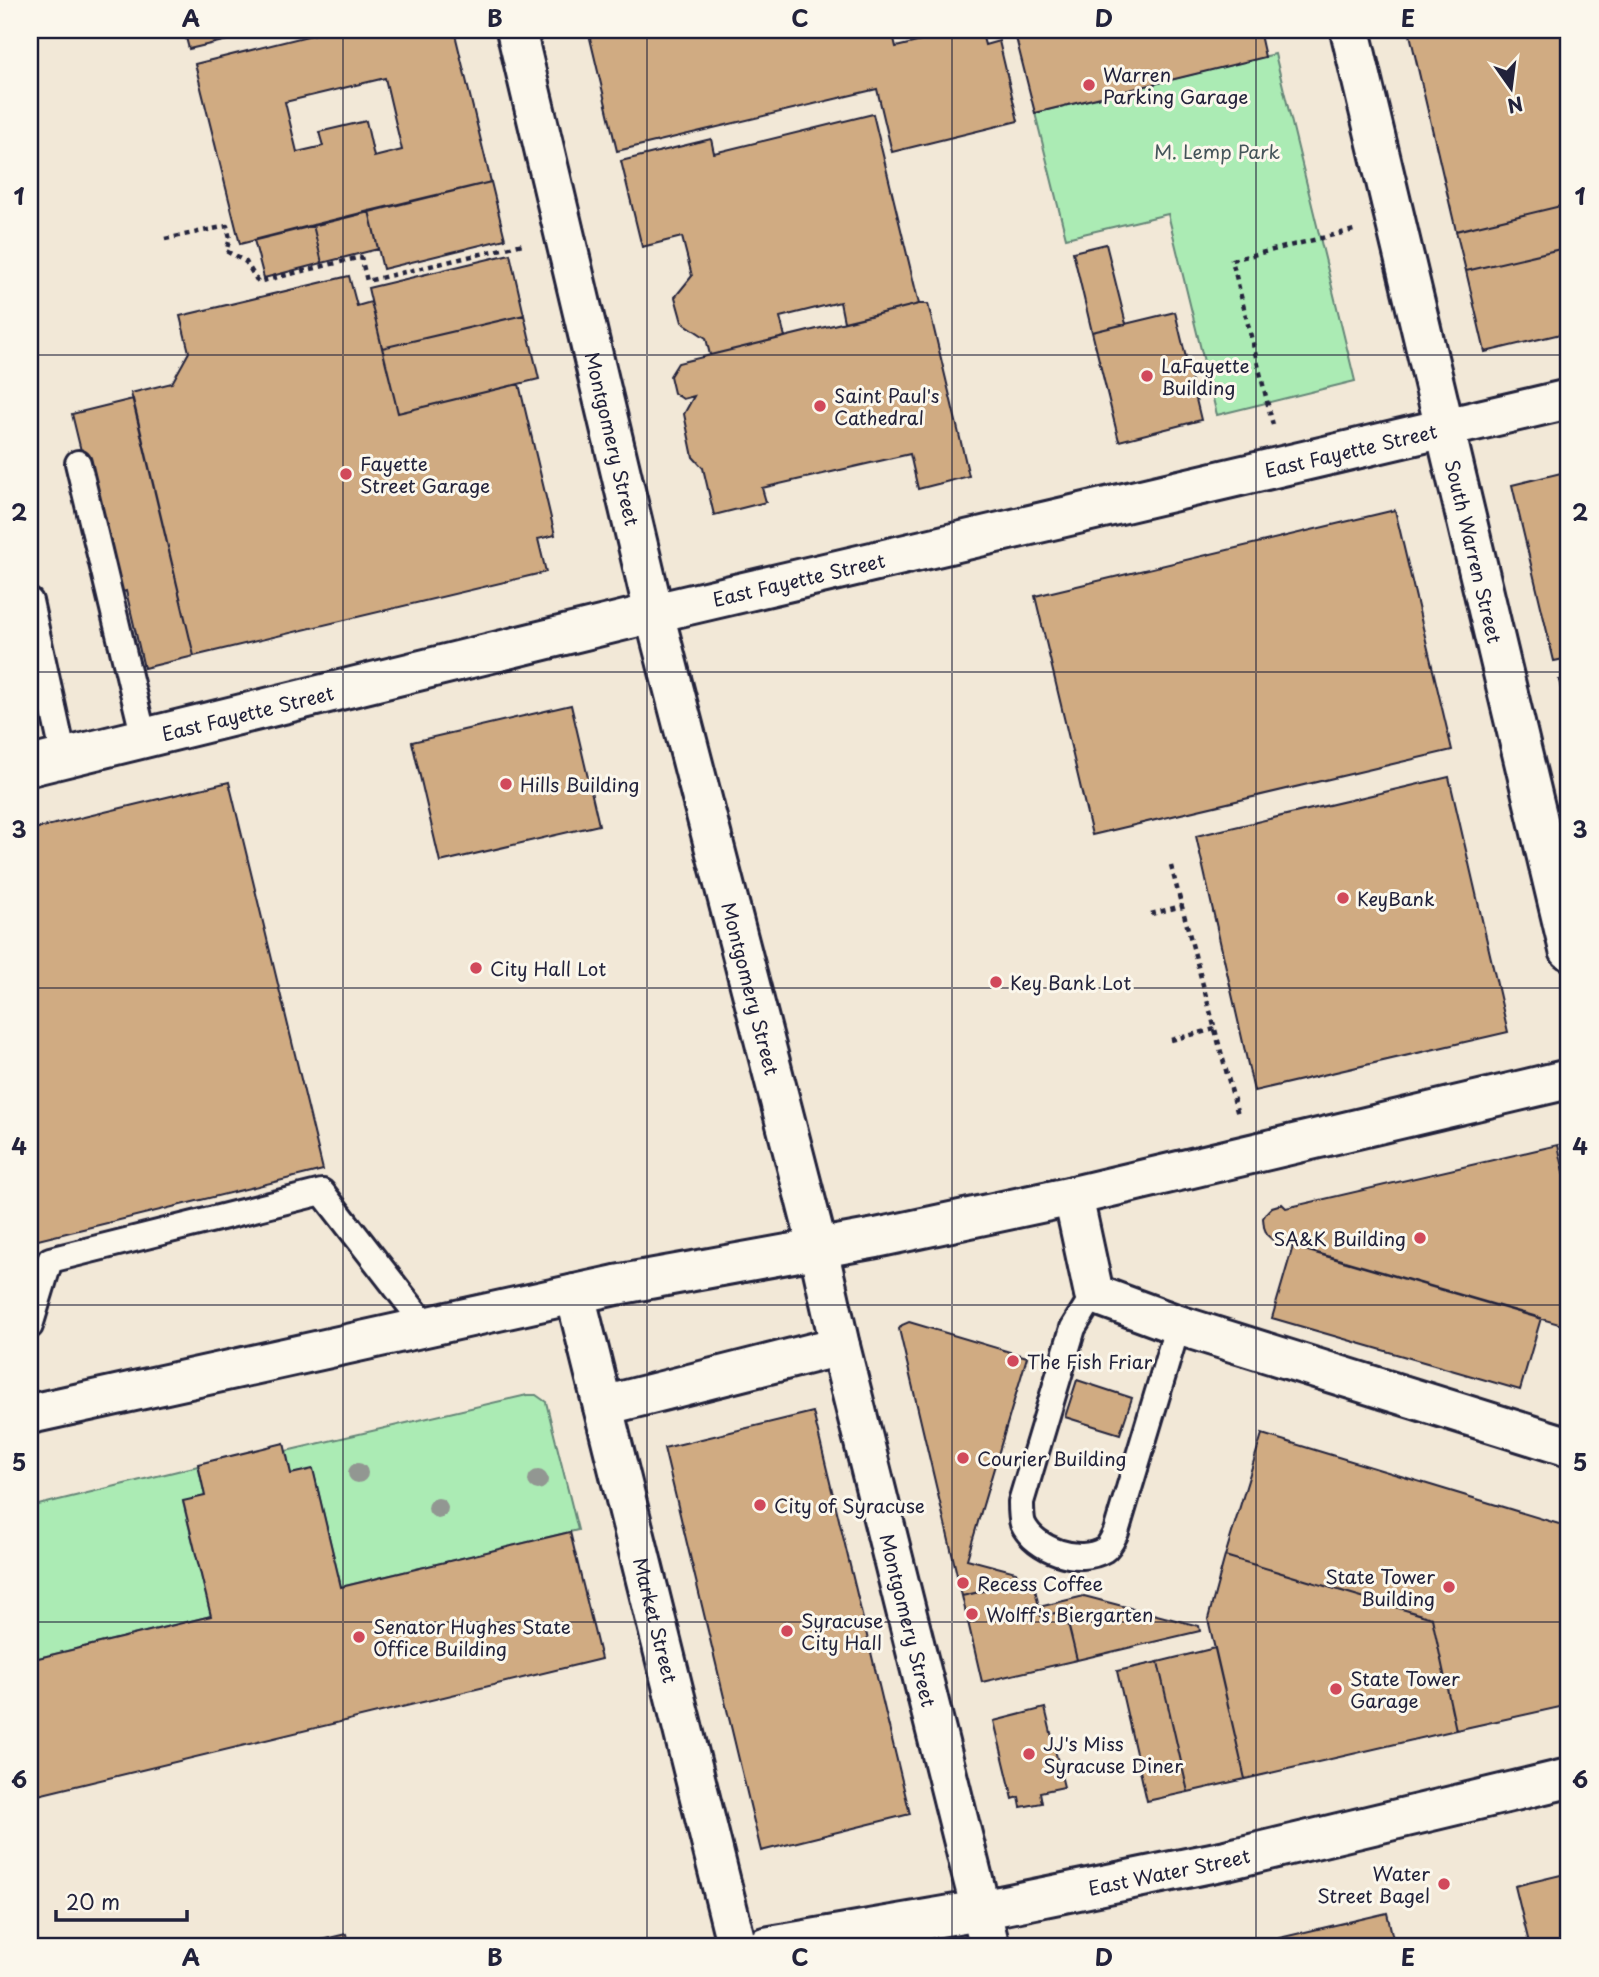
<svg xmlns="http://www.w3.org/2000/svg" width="1599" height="1977" viewBox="0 0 1599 1977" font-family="'Playpen Sans',sans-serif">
  <rect width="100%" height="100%" fill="#f2e8d7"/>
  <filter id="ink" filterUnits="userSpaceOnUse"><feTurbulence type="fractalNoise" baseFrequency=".0143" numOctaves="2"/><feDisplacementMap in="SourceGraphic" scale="14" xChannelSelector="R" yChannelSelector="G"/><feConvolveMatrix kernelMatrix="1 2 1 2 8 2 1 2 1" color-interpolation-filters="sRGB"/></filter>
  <g filter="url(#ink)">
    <path fill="#abebb4" stroke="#668678" stroke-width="2" d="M1275,54L1355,381L1217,415L1168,214L1066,238L1035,113Z
      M527,1395H536L546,1402L578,1530L341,1587L313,1470L291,1474L286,1451Z
      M198,1466L205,1496L183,1502L211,1616L30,1660V1507Z"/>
    <path fill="#d0ab82" stroke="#22223b" stroke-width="2" fill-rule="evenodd" d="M184,30H270L189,49Z
      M332,30H454L491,182L240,244L195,64ZM385,78L402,150L374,157L366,121L319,132L323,146L297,152L285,102Z
      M588,30H892L896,47L934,38L932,30H981L985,45L999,41L1018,121L892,152L877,89L617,151Z
      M1014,30H1259L1265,57L1035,113Z
      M1409,30H1569V204L1456,231Z
      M873,114L919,304L844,322L840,302L780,317L785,337L710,355L706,338L682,322L675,297L692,276L682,237L642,247L621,161L711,139L714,153Z
      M491,182L505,239L383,269L369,211Z
      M1569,204V247L1466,271L1456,231Z
      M369,211L378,249L322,263L313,225Z
      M313,225L322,263L264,278L254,240Z
      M1106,244L1126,324L1092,332L1073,252Z
      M1569,247V332L1485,352L1466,271Z
      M510,254L524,315L382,348L368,288Z
      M349,276L357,306L371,302L398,413L519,384L555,535L538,539L546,572L194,656L131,393L172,383L189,352L180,316Z
      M919,304H928L969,476L918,489L910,454L762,488L766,502L714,515L703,468L693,457L684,414L694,396L683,399L674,393L670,376L678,363Z
      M1175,312L1201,420L1119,441L1092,332Z
      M524,315L539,379L398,413L382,348Z
      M133,399L194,656L144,668L126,591L116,594L72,414Z
      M1569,471V658L1554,661L1512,485Z
      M1395,510L1452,750L1092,835L1035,596Z
      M1569,678V724L1559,680Z
      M571,705L599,825L440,862L412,742Z
      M1449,777L1508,1032L1254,1091L1196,836Z
      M229,782L323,1170L30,1242V830Z
      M1558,1145L1569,1194V1327L1274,1241L1267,1235L1264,1227L1263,1218L1267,1212L1272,1207L1282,1204L1286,1208Z
      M1293,1246L1541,1318L1520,1390L1272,1318Z
      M909,1322L1027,1357L967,1559L1016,1572L1020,1582L962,1596L899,1329L902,1325Z
      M1077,1380L1132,1398L1120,1434L1065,1417Z
      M813,1412L910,1814L761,1851L664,1448Z
      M1262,1434L1569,1527V1705L1456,1730L1432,1618L1225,1556Z
      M284,1443L291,1474L313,1469L341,1587L570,1532L601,1659L30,1797V1660L211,1616L183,1501L205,1496L198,1464Z
      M1225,1556L1432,1618L1456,1730L1245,1779L1208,1619Z
      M1033,1580L1041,1616L1065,1611L1077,1660L982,1682L962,1596Z
      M1084,1596L1199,1626L1200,1631L1077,1660L1065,1611L1041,1616L1039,1607Z
      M1215,1648L1245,1779L1188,1792L1158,1662Z
      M1158,1662L1188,1792L1147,1801L1117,1671Z
      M1045,1708L1064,1787L1040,1792L1042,1803L1021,1807L1019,1797L1013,1799L994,1721Z
      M1569,1873V1947H1530L1515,1886Z
      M1387,1913L1395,1947H1240Z
      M346,1934L349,1947H323L321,1940Z"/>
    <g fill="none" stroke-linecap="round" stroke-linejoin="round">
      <g stroke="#22223b" stroke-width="30">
        <path id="service" d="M78,463L144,738
          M30,601L64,758
          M1094,1294L1073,1328L1021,1502C1021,1509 1021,1518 1023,1524C1035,1550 1079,1565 1104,1550C1110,1546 1113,1538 1116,1532L1178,1325
          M30,1326L50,1260L322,1192L426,1326"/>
      </g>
      <g stroke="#22223b" stroke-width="44">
        <path id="pedestrian" d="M1178,1325L1569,1447"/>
      </g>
      <g stroke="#22223b" stroke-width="44">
        <g id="minor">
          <path id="s1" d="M516,30L654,613L818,1248L840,1346L990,1947"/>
          <path id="s2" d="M1350,30L1569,950"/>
          <path d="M1073,1196L1094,1294L1178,1325"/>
          <path id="s3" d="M575,1294L737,1947"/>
          <path d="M603,1406L840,1346"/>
          <path id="s4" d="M765,1947L980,1910L1226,1860L1569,1778"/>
        </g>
      </g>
      <g stroke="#22223b" stroke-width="44">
        <g id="tertiary">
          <path id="s5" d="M30,766L654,613L1569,399"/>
          <path d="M30,1414L616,1285L876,1238L1073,1196L1569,1079"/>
        </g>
      </g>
      <path stroke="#22223b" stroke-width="4.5" stroke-dasharray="5 5" stroke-linecap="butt" d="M165,239L227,226L230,239L226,251L246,262L258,282L361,257L367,281L523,244
        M1273,425L1232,260L1354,230
        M1171,866L1238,1115
        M1151,914L1182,906
        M1171,1040L1215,1029"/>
      <use href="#service" stroke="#fbf7ec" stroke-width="24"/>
      <use href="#pedestrian" stroke="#fbf7ec" stroke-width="38"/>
      <use href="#minor" stroke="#fbf7ec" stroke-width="38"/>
      <use href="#tertiary" stroke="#fbf7ec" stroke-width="38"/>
    </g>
    <g fill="#929792">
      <circle cx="358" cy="1473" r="10"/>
      <circle cx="538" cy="1480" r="10"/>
      <circle cx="438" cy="1508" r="10"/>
    </g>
  </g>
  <path fill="none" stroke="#22223b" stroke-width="2" stroke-opacity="0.55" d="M343,30V1947M647,30V1947M952,30V1947M1256,30V1947M30,355H1569M30,672H1569M30,988H1569M30,1305H1569M30,1622H1569"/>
  <g fill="#d1495b" stroke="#fbf7ec" stroke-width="2.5">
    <circle cx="1089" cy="85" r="7"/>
    <circle cx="1147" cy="376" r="7"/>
    <circle cx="820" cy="406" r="7"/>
    <circle cx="346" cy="474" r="7"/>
    <circle cx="506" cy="784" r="7"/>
    <circle cx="1343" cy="898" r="7"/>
    <circle cx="476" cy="968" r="7"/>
    <circle cx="996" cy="982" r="7"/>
    <circle cx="1420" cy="1238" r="7"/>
    <circle cx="1013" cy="1361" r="7"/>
    <circle cx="963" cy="1458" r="7"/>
    <circle cx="760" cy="1505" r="7"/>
    <circle cx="963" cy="1583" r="7"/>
    <circle cx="1449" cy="1587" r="7"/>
    <circle cx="972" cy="1614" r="7"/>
    <circle cx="787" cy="1631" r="7"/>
    <circle cx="359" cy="1637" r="7"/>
    <circle cx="1336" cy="1689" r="7"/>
    <circle cx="1029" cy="1754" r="7"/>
    <circle cx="1444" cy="1884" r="7"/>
  </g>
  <g text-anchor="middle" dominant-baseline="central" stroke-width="6" stroke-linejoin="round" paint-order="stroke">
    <g font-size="19" fill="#22223b" stroke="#fbf7ec" text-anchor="start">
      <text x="1103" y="74">Warren<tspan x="1103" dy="22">Parking Garage</tspan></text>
      <text x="1161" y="365">LaFayette<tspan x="1161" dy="22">Building</tspan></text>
      <text x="834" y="395">Saint Paul's<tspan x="834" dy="22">Cathedral</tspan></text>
      <text x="360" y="463">Fayette<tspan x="360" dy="22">Street Garage</tspan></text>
      <text x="520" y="784">Hills Building</text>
      <text x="1357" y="898">KeyBank</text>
      <text x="490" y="968">City Hall Lot</text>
      <text x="1010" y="982">Key Bank Lot</text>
      <text x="1406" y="1238" text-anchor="end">SA&amp;K Building</text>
      <text x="1027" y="1361">The Fish Friar</text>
      <text x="977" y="1458">Courier Building</text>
      <text x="774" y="1505">City of Syracuse</text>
      <text x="1435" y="1576" text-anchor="end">State Tower<tspan x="1435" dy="22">Building</tspan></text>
      <text x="977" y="1583">Recess Coffee</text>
      <text x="986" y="1614">Wolff's Biergarten</text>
      <text x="801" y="1620">Syracuse<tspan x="801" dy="22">City Hall</tspan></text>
      <text x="373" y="1626">Senator Hughes State<tspan x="373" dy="22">Office Building</tspan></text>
      <text x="1350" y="1678">State Tower<tspan x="1350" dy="22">Garage</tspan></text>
      <text x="1043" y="1743">JJ's Miss<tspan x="1043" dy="22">Syracuse Diner</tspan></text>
      <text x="1430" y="1873" text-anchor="end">Water<tspan x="1430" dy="22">Street Bagel</tspan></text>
    </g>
    <g font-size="19" fill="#445459" stroke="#fbf7ec">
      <text x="1217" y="151">M. Lemp Park</text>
    </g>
    <g font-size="19" fill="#22223b" stroke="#fbf7ec">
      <text stroke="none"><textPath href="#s1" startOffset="420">Montgomery Street</textPath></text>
      <text stroke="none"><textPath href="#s5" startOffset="1358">East Fayette Street</textPath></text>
      <text stroke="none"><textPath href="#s2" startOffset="536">South Warren Street</textPath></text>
      <text stroke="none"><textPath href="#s5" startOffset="791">East Fayette Street</textPath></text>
      <text stroke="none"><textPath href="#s5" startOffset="224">East Fayette Street</textPath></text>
      <text stroke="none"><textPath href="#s1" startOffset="987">Montgomery Street</textPath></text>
      <text stroke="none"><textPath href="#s3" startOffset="336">Market Street</textPath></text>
      <text stroke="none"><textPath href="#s1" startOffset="1638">Montgomery Street</textPath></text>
      <text stroke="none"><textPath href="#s4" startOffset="411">East Water Street</textPath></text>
    </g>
  </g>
  <rect width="1599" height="1977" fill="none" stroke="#fbf7ec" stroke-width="77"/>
  <g transform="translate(1511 88) rotate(166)" stroke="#fbf7ec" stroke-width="5" paint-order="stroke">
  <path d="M0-5L12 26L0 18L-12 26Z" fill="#22223b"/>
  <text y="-10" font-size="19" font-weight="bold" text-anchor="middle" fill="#22223b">N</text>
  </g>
  <path d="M56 1910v10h131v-10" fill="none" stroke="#22223b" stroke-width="3.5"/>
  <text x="66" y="1910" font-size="21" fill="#22223b" stroke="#fbf7ec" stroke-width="5" paint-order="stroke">20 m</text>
  <rect x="38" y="38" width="1522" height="1900" fill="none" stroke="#22223b" stroke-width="2.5"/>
  <g font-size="23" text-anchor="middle" font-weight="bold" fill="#22223b">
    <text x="191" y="27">A</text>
    <text x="495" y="27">B</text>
    <text x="800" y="27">C</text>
    <text x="1104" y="27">D</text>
    <text x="1408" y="27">E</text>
    <text x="19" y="205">1</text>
    <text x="1580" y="205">1</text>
    <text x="19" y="521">2</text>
    <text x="1580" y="521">2</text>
    <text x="19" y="838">3</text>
    <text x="1580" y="838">3</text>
    <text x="19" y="1155">4</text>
    <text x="1580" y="1155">4</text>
    <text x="19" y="1471">5</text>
    <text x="1580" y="1471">5</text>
    <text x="19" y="1788">6</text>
    <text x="1580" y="1788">6</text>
    <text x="191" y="1966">A</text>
    <text x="495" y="1966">B</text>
    <text x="800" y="1966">C</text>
    <text x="1104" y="1966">D</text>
    <text x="1408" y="1966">E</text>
  </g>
</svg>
